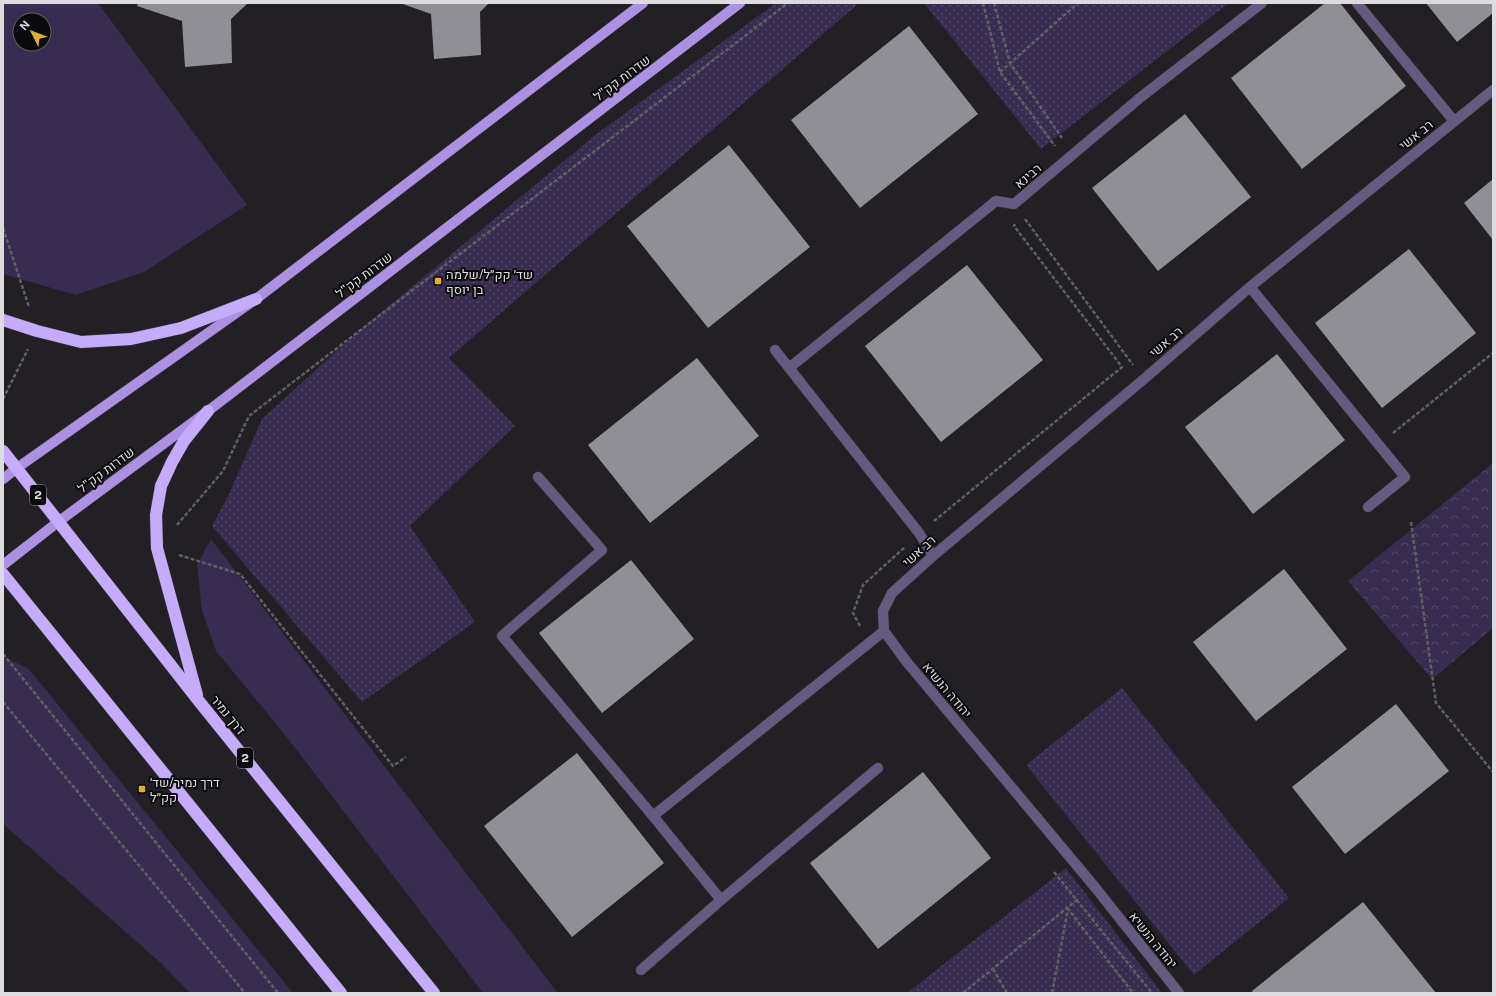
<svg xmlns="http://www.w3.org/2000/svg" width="1496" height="996" viewBox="0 0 1496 996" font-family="'Public Sans',Heebo,sans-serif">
  <defs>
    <pattern id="forest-crowns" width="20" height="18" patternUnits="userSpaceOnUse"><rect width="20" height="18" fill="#392c51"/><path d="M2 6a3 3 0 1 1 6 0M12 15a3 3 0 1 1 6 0" fill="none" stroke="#554a6a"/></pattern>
    <pattern id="park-dots" width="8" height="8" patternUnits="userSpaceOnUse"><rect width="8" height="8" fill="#392c51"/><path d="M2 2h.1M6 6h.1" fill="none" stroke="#554a6a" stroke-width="1.8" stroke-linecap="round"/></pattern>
  </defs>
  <rect width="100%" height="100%" fill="#222025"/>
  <path fill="#392c51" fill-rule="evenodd" d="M3,3H98L247,205L144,272L76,295L3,274ZM20,20H44V44H20Z
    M211,539L553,987L558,993H483L282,731L216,651L202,610L197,565Z
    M3,657L28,668L293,993H190L162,964L3,824Z"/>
  <path fill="url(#forest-crowns)" d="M1493,463V628L1432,679L1348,581Z"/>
  <path fill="url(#park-dots)" d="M776,3H859L449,358L515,426L410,526L475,622L362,702L212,526L229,494L262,419L354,335L594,136Z
    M924,3H1229L1041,149Z
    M1122,688L1289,898L1194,975L1026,765Z
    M1066,868L1162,993H907Z"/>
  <path fill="#918f96" d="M138,3H248L231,19L232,63L185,67L182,21L137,6Z
    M400,3H489L480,12L481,55L434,59L431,14Z
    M1325,3H1340L1406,86L1302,169L1231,78Z
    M1426,3H1493V13L1457,42Z
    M909,26L978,114L860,208L791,120Z
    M1185,114L1251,197L1158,271L1092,188Z
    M729,145L810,247L708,328L627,226Z
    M1493,179V240L1464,203Z
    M1409,249L1476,333L1382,408L1315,323Z
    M967,265L1043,360L941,442L865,346Z
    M1277,354L1345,440L1253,514L1185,427Z
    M697,358L759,436L650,523L588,445Z
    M631,560L694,639L602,713L539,633Z
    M1284,569L1347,649L1256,721L1193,642Z
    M1396,704L1449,771L1345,854L1292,787Z
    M577,753L664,863L572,937L484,826Z
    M923,772L991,858L878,949L810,863Z
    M1363,902L1436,993H1253L1252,991Z"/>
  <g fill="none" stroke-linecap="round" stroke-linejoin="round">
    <g stroke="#3c3a3f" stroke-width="11">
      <path id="minor" d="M1357,3L1454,121
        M1250,287L1405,477L1368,507
        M775,350L919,533L933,556
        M789,368L996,201L1014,204L1141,97L1262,3
        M538,477L602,550L502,636L653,816L721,900L878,768
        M884,631L883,611L892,593L933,556L1144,379L1250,287L1493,90
        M884,631L906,661L1094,886L1179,993
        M653,816L884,631
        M641,970L721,900"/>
    </g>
    <g stroke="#3c3a3f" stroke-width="11">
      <path id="major" d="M3,479L17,468L256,299L643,3
        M3,565L58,522L208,411L740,3"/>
    </g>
    <g stroke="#3c3a3f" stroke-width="13">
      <path id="highway" d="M3,320L37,331L81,342L131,339L181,328L256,299
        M3,451L198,700L434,993
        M3,574L341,993
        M197,695L157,548L156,515L161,486L172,462L184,441L208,411"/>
    </g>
    <path stroke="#5f5e62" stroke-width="2.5" stroke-dasharray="4 2" stroke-linecap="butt" d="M983,3L1000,72L1055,146
      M994,3L1010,63L1062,138
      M1000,72L1078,3
      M1025,219L1133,365
      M3,228L29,307
      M3,399L28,349
      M1393,433L1493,353
      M934,521L1122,367L1014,226L1015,224
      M1411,522L1436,703L1493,772
      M177,525L223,471L249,416L354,335L788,3
      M179,555L240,574L393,766L406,757
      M860,626L853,613L863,585L905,547
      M3,654L278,993
      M3,702L245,993
      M1054,872L1152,993
      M993,969L1007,993
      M963,993L1078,899
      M1052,993L1068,909L1133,993"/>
    <use href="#minor" stroke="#665a81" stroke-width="10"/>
    <use href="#major" stroke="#ac91e2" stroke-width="10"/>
    <use href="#highway" stroke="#c5acfa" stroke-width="12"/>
  </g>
  <g fill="#ddb133" stroke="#0b0a0d" stroke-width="1.5">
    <rect x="434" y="277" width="8" height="8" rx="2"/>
    <rect x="138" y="785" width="8" height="8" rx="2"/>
  </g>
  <g text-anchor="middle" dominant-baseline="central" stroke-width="4" stroke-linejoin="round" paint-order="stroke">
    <g fill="#0b0a0d" stroke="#9d9da0" stroke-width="1">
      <rect x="30" y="485" width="16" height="20" rx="3"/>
      <rect x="237" y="748" width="16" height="20" rx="3"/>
    </g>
    <g font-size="12" font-weight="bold" fill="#dcdcdf">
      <text x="38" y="495">2</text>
      <text x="245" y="758">2</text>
    </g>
    <g font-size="13" fill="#dcdcdf" stroke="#0b0a0d">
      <text transform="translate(622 78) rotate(-37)">שדרות קק"ל</text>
      <text transform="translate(1416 135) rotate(-39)">רב אשי</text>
      <text transform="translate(1028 176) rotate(-40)">רבינא</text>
      <text transform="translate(364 275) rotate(-37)">שדרות קק"ל</text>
      <text transform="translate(1166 342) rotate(-41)">רב אשי</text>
      <text transform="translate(106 470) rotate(-37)">שדרות קק"ל</text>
      <text transform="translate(919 551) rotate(-42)">רב אשי</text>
      <text transform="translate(947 690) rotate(50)">יהודה הנשיא</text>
      <text transform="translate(228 715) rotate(51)">דרך נמיר</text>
      <text transform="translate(1153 940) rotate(51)">יהודה הנשיא</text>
    </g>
    <g font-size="13" fill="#dcdcdf" stroke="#0b0a0d" text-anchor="start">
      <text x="446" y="274">שד׳ קק״ל/שלמה<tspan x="446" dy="15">בן יוסף</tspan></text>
      <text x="150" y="782">דרך נמיר/שד׳<tspan x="150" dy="15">קק״ל</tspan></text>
    </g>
  </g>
  <rect width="1496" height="996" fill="none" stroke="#dcdcdf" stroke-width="8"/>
  <g transform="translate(32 32) rotate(312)"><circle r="19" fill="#0b0a0d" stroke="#5f5e61"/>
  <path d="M0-3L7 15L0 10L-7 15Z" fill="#ddb133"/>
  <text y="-6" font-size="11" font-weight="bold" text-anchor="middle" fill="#dcdcdf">N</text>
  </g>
</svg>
